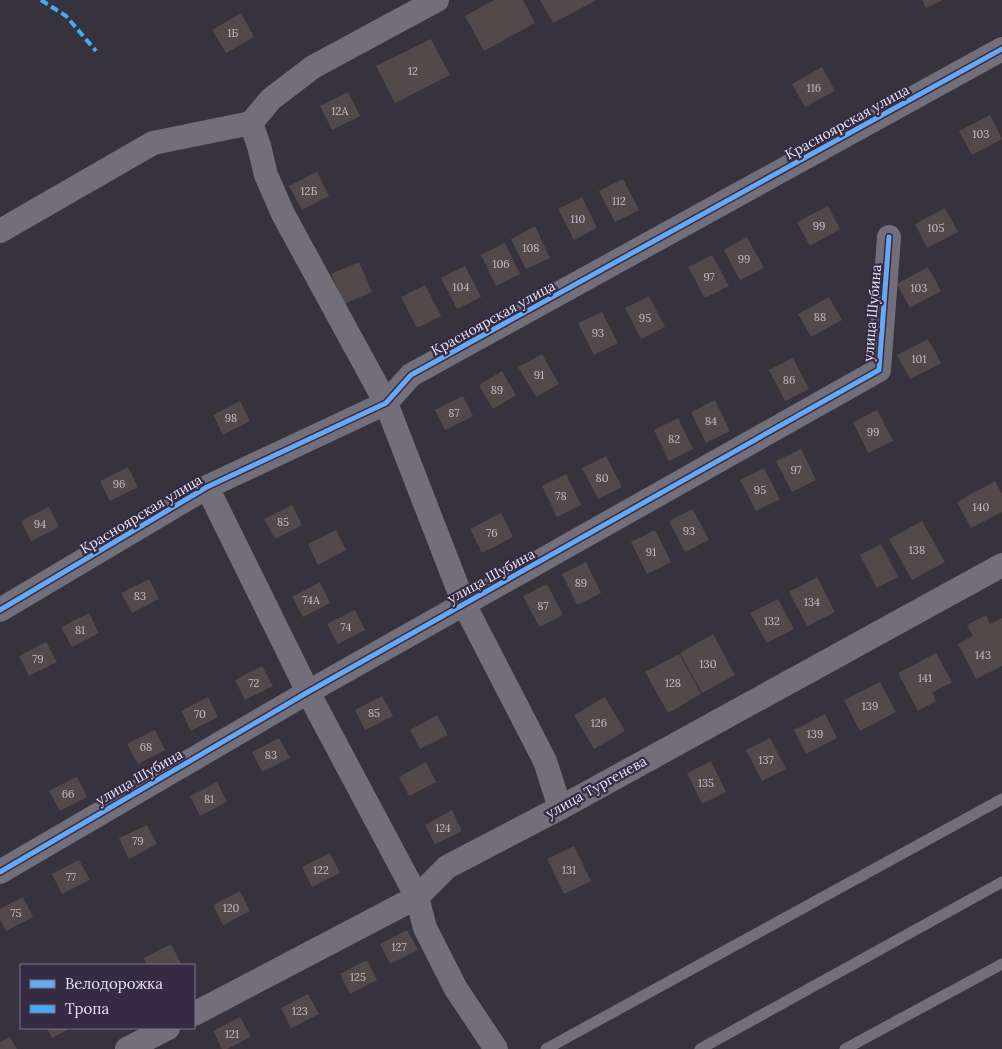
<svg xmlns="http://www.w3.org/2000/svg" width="1002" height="1049" viewBox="0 0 1002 1049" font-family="Lora,serif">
  <rect width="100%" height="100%" fill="#36323e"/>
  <path fill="#54494a" d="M494,0H523L535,23L484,51L465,16Z
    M540,0H597L553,23Z
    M922,0H943L926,8Z
    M241,13L254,37L226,53L212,30Z
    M431,39L450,75L395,103L376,66Z
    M822,67L835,91L805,107L792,84Z
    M348,92L360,116L332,130L320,106Z
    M990,115L1002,139L972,155L959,131Z
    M317,172L329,196L302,210L289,186Z
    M623,179L639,210L615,222L599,191Z
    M582,197L597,228L574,240L558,209Z
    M828,206L840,229L810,246L797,222Z
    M945,208L958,232L927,248L915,224Z
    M535,226L550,258L526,269L511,239Z
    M747,237L764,268L740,280L724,250Z
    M505,243L520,274L496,286L481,255Z
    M712,255L729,286L705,298L688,267Z
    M359,262L372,292L344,304L331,274Z
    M465,266L481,297L457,309L441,278Z
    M928,267L941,291L910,308L897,284Z
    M425,285L441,316L417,328L401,297Z
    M649,296L665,327L641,339L625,308Z
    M829,297L842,320L811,337L798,314Z
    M602,312L618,343L594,355L578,323Z
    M928,339L941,363L910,379L897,355Z
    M542,354L559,384L536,397L518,367Z
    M793,358L809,389L785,401L769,370Z
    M502,371L516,395L493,409L479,385Z
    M463,396L473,416L445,430L435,410Z
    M715,400L730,431L706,443L691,412Z
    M240,401L250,421L223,435L213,415Z
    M877,410L893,441L868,453L853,422Z
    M678,418L693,449L669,461L654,430Z
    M801,449L816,480L792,492L776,461Z
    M606,456L622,487L598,499L582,468Z
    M128,467L138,487L110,501L100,481Z
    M764,468L780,499L756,511L740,480Z
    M566,474L581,505L557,517L542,486Z
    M995,481L1002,494V512L971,528L957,502Z
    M292,505L302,525L275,539L264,519Z
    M49,507L59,527L31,541L21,521Z
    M693,509L709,540L685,552L669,521Z
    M501,513L513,537L482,553L470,529Z
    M922,521L945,562L912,580L889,539Z
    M336,530L346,550L318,565L308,544Z
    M655,530L671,562L647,574L631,542Z
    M881,544L898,577L877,588L860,555Z
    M586,562L601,593L577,605L562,574Z
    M817,577L835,612L807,626L789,592Z
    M149,579L159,599L132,613L121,593Z
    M320,582L330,603L303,617L292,597Z
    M547,584L563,615L539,627L523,596Z
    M778,599L794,629L767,643L750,613Z
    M355,610L365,630L338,644L327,624Z
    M89,613L99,633L72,647L61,627Z
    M986,615L990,624L1002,618V666L976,679L958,644L973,636L967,625Z
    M713,634L735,675L702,693L680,653Z
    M46,642L57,662L29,676L19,656Z
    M936,653L952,682L932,693L936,701L918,711L898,673Z
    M679,654L701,694L668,713L645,672Z
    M262,666L273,686L245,700L235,680Z
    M880,682L896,712L860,731L844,700Z
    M382,696L393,716L365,730L355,710Z
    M208,697L218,717L191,731L181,711Z
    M605,697L625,731L594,749L574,715Z
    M825,714L837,738L806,754L794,730Z
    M437,715L448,735L420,749L410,730Z
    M155,730L165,750L138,764L127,744Z
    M279,738L290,758L262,772L252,752Z
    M770,738L786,769L762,781L746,750Z
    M711,761L726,792L702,804L687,773Z
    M426,762L436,782L409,796L399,777Z
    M77,777L87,797L60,811L49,791Z
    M217,782L227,802L200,816L190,796Z
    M452,810L462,831L435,844L425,825Z
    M147,825L157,844L129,859L119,838Z
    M574,846L591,881L564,894L547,859Z
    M330,853L340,873L312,887L302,867Z
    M79,860L90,880L62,894L52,874Z
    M240,891L250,911L223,925L213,905Z
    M23,897L33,917L6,931L0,920V909Z
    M407,930L418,950L390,964L380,944Z
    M171,944L181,964L147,965L144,958Z
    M367,960L377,980L350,994L340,974Z
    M308,994L319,1014L291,1028L281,1008Z
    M240,1017L251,1037L227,1049H222L213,1031Z
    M47,1028H71L52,1038Z
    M10,1037L17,1049H0V1042Z"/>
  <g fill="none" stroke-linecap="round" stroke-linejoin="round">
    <path stroke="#726e7a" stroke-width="11" d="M546,1049L1002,799
      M700,1049L1002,882
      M845,1049L1002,964"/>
    <path stroke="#726e7a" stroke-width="24" d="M251,123L259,146L266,175L283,214L386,403L464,604L545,761L560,808
      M251,123L271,99L313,67L437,0
      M0,231L153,143L251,123
      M207,487L308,692L417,897L425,928L456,989L496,1049
      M0,610L207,487L386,403L411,375L1002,49
      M0,872L308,692L879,370L889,237
      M194,1014L417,897L447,867L560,808L1002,565
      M127,1049L168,1028"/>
    <path stroke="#46acf6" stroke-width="4" stroke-dasharray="8 4" stroke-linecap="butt" d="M41,0L66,16L96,51"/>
    <g stroke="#352c44" stroke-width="8">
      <path id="cycleway" d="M0,610L207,487L386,403L411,375L1002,49
        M0,872L308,692L879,370L889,237"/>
    </g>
    <use href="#cycleway" stroke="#66a8f1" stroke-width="5"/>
  </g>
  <g text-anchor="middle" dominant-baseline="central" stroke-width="4.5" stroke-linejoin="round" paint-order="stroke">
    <g font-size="11" fill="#c2bcc8">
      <text x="233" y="33">1Б</text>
      <text x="413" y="71">12</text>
      <text x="814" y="88">116</text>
      <text x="340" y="111">12А</text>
      <text x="981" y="134">103</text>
      <text x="309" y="191">12Б</text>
      <text x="619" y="201">112</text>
      <text x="578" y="219">110</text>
      <text x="819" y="226">99</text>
      <text x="936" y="228">105</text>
      <text x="531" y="248">108</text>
      <text x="744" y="259">99</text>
      <text x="501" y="264">106</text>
      <text x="709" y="277">97</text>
      <text x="461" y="287">104</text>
      <text x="919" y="288">103</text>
      <text x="820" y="317">88</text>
      <text x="645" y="318">95</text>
      <text x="598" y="333">93</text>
      <text x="919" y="359">101</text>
      <text x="539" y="375">91</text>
      <text x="789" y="380">86</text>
      <text x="497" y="390">89</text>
      <text x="454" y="413">87</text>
      <text x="231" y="418">98</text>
      <text x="711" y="421">84</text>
      <text x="873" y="432">99</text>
      <text x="674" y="439">82</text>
      <text x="796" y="470">97</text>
      <text x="602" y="478">80</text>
      <text x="119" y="484">96</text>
      <text x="760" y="490">95</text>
      <text x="561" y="496">78</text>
      <text x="981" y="507">140</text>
      <text x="283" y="522">85</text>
      <text x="40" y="524">94</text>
      <text x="689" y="531">93</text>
      <text x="492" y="533">76</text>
      <text x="917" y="550">138</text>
      <text x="651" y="552">91</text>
      <text x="581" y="583">89</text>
      <text x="140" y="596">83</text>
      <text x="311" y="600">74А</text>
      <text x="812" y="602">134</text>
      <text x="543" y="606">87</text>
      <text x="772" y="621">132</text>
      <text x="346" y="627">74</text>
      <text x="80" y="630">81</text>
      <text x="983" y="655">143</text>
      <text x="38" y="659">79</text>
      <text x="708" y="664">130</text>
      <text x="925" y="678">141</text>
      <text x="254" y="683">72</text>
      <text x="673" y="683">128</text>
      <text x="870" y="706">139</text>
      <text x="374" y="713">85</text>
      <text x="200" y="714">70</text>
      <text x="599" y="723">126</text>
      <text x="815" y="734">139</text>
      <text x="146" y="747">68</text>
      <text x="271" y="755">83</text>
      <text x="766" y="760">137</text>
      <text x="706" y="783">135</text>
      <text x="68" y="794">66</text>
      <text x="209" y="799">81</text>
      <text x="443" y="828">124</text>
      <text x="138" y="841">79</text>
      <text x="321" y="870">122</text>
      <text x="569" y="870">131</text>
      <text x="71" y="877">77</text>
      <text x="231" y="908">120</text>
      <text x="16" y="913">75</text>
      <text x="399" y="947">127</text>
      <text x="358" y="977">125</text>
      <text x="300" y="1011">123</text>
      <text x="232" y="1034">121</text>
    </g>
    <g font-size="14" fill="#e7e2f2" stroke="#352c44">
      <text transform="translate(847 122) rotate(-29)">Красноярская улица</text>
      <text transform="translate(872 313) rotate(-85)">улица Шубина</text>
      <text transform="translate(493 318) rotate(-29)">Красноярская улица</text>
      <text transform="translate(141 514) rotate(-31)">Красноярская улица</text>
      <text transform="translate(491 576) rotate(-29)">улица Шубина</text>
      <text transform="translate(139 777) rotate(-30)">улица Шубина</text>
      <text transform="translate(596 787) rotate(-29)">улица Тургенева</text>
    </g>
  </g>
  <rect x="20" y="964" width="175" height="65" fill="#352c44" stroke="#7c758a"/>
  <rect x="30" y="980" width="25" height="8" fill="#66a8f1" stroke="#7c758a"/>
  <text x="65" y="989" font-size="15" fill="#e7e2f2">Велодорожка</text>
  <rect x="30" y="1005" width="25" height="8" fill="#46acf6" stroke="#7c758a"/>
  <text x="65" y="1014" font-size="15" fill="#e7e2f2">Тропа</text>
</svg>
